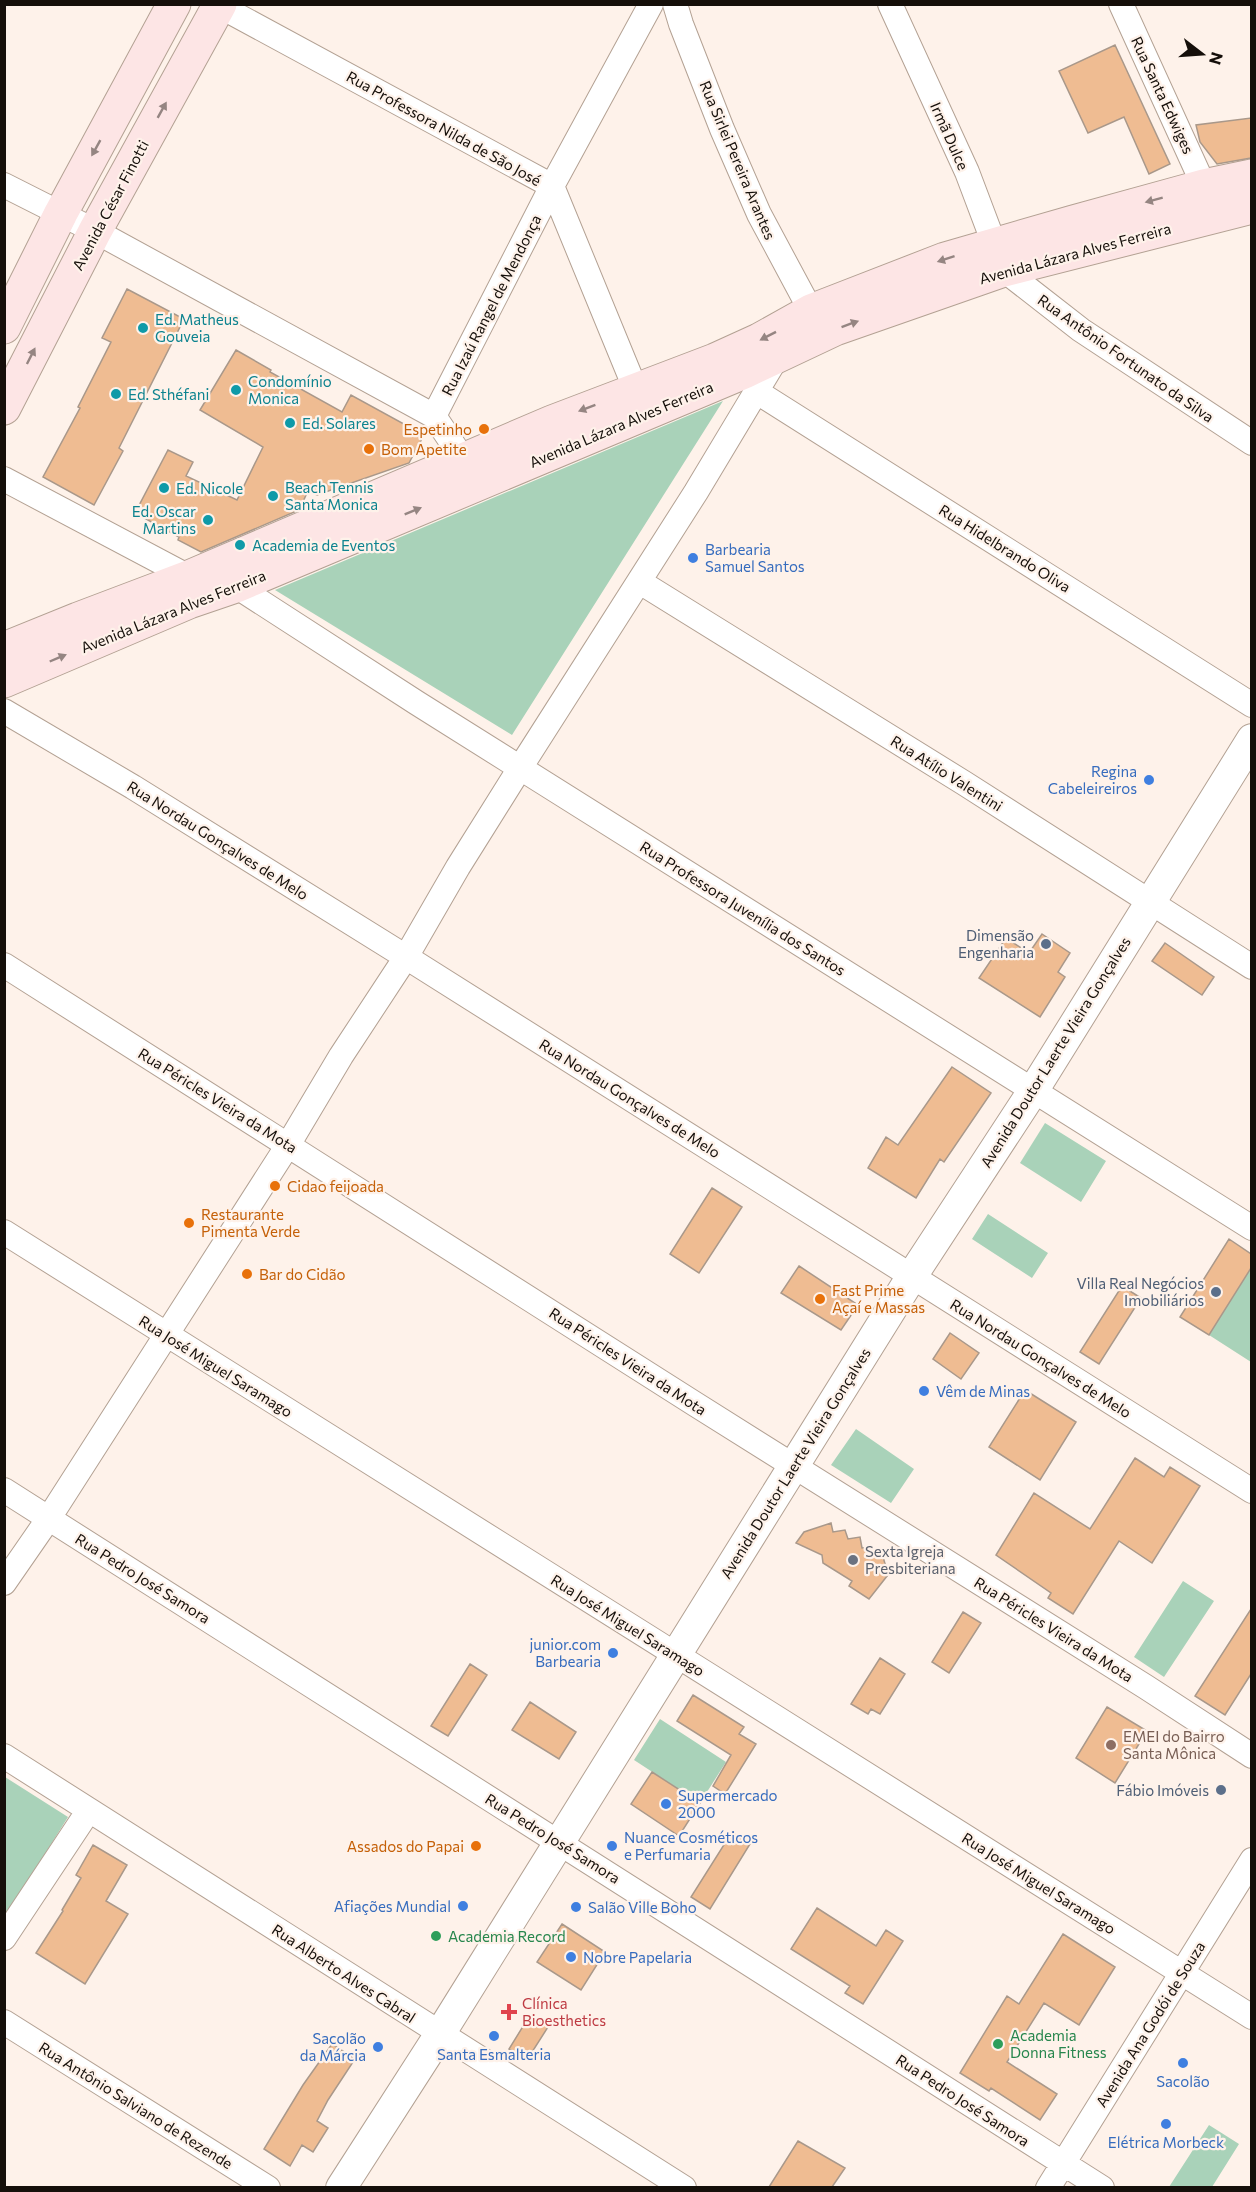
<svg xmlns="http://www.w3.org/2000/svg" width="1256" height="2192" viewBox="0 0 1256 2192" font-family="Commissioner,sans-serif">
  <rect width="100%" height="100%" fill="#fef2ea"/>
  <path fill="#a9d2b9" d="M723,401L512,735L275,590Z
    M1045,1123L1106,1161L1081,1202L1020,1163Z
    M988,1214L1048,1253L1032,1278L972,1239Z
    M1251,1268V1362L1209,1335Z
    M856,1429L914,1469L891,1503L831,1465Z
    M1183,1581L1214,1601L1164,1677L1134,1657Z
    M660,1719L726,1762L700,1803L634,1760Z
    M5,1777L68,1817L5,1918Z
    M1209,2125L1239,2144L1212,2187H1169Z"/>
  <path fill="#efbc92" stroke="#a9988a" stroke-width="1.5" d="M1115,45L1170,164L1149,174L1124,117L1088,133L1059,71Z
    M1251,118V158L1217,164L1200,142L1196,125Z
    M127,289L184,319L119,448L123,451L94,505L43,477L80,408L78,407L111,342L102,338Z
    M236,350L271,370L270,372L342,412L351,395L424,435L409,463L317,495L308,491L299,510L201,552L178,540L179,537L135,513L168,450L193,462L186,476L237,500L263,447L200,410Z
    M1042,934L1070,953L1058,972L1065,977L1040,1017L979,978L1006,938L1029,953Z
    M1165,943L1214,977L1202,995L1152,961Z
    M952,1067L991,1093L944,1162L940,1159L916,1198L868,1168L886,1137L898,1145Z
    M712,1188L742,1207L699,1273L670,1254Z
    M1229,1239L1251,1254V1268L1209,1335L1180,1317Z
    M799,1266L858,1305L841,1330L781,1293Z
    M1122,1286L1141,1298L1099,1364L1080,1352Z
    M950,1333L979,1353L961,1379L933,1359Z
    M1025,1390L1076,1422L1040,1480L989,1447Z
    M1135,1458L1164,1477L1170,1467L1200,1486L1152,1563L1119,1541L1073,1614L1048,1598L1051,1593L996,1555L1034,1493L1090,1529Z
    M831,1523L833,1532L845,1530L848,1539L860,1537L862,1548L871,1547L875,1557H883L886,1567L891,1571L869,1599L849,1586L852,1581L823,1563L822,1555L796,1543L804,1532Z
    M1251,1609V1674L1225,1715L1195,1696Z
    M963,1612L981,1623L949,1673L932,1662Z
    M880,1658L905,1674L880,1714L871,1709L868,1714L851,1704Z
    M470,1664L487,1675L448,1736L431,1726Z
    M693,1695L744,1727L739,1734L756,1744L725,1794L713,1786L731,1755L677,1721Z
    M530,1702L576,1732L559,1759L512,1730Z
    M1107,1707L1147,1731L1115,1783L1076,1758Z
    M652,1772L700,1803L679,1836L631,1804Z
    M732,1832L750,1844L710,1909L691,1897Z
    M93,1845L127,1865L106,1901L128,1914L85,1984L36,1953L63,1911L62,1910L81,1878L76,1875Z
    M817,1908L876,1946L886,1930L903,1941L863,2004L845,1993L850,1986L791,1949Z
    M562,1924L605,1952L581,1990L537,1962Z
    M1063,1934L1115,1967L1079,2025L1044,2003L1007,2062L1057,2094L1040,2120L991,2088L989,2091L960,2073L1007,1996L1019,2004Z
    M530,2015L548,2027L527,2060L509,2049Z
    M332,2044L355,2059L328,2100L317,2121L328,2128L313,2152L302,2145L290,2166L264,2149L303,2085Z
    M798,2141L845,2168L832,2187H769Z"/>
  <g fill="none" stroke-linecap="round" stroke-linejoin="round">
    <g stroke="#b3a193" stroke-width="26">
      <path id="minor" d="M216,4L552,186L642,405
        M675,4L681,24L722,129L759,214L811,311
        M890,4L967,172L1004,270L1081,330L1252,443
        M1121,4L1204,186
        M4,185L95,231L434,416L463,459
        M757,392L1252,705
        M434,416L552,186L651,4
        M4,479L189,577
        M640,582L964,783L1252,967
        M236,586L417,703L1252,1228
        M4,711L133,787L406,957L1252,1491
        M4,965L695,1404L1146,1687L1252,1756
        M4,1232L1252,2017
        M4,1490L1102,2188
        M4,1583L49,1518L288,1145L341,1056L406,957L458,867L520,768L696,492L777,357
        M4,1756L684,2188
        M4,1938L89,1810
        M4,2022L268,2188
        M1048,2188L1252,1860"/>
    </g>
    <g stroke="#b3a193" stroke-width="32">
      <path id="tertiary" d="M341,2188L440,2034L912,1276L1033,1091L1252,739"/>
    </g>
    <g stroke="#b3a193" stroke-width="35">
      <path id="secondary" d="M4,327L61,213L174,4
        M4,408L95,231L220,4
        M4,649L78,619L189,577L552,422L715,360L759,340L811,311L945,259L1073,222L1204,186L1252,176
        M4,681L189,602L236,586L744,372L835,329L1004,270L1252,207"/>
    </g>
    <use href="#minor" stroke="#fff" stroke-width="24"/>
    <use href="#tertiary" stroke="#fff" stroke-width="30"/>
    <use href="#secondary" stroke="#fde5e5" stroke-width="33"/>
  </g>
  <defs><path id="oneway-solid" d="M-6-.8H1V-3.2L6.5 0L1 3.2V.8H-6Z" transform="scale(1.5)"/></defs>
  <g fill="#958582">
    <use href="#oneway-solid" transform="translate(162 110) rotate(-61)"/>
    <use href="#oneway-solid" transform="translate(96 148) rotate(119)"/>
    <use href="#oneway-solid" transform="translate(1154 200) rotate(165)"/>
    <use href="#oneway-solid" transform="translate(946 259) rotate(162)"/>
    <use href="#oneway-solid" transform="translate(850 324) rotate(-20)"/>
    <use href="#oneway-solid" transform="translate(768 336) rotate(153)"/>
    <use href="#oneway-solid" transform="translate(31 356) rotate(-63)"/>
    <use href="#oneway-solid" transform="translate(587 408) rotate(159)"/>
    <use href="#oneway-solid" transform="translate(413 511) rotate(-22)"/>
    <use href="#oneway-solid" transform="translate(58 658) rotate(-23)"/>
  </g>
  <g fill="#0f9aa8" stroke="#fef2ea" stroke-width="2">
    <circle cx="143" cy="328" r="6"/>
    <circle cx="236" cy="390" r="6"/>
    <circle cx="116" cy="394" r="6"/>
    <circle cx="290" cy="423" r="6"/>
    <circle cx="164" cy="488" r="6"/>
    <circle cx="273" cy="496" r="6"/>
    <circle cx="208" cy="520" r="6"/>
    <circle cx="240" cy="545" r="6"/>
  </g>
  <g fill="#e8710a" stroke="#fef2ea" stroke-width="2">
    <circle cx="484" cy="429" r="6"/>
    <circle cx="369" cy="449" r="6"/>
    <circle cx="275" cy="1186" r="6"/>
    <circle cx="189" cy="1223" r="6"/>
    <circle cx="247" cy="1274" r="6"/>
    <circle cx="820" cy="1299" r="6"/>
    <circle cx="476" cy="1846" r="6"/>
  </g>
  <g fill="#3f7fe0" stroke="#fef2ea" stroke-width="2">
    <circle cx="693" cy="558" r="6"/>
    <circle cx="1149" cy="780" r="6"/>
    <circle cx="924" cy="1391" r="6"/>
    <circle cx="613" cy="1653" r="6"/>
    <circle cx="666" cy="1804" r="6"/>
    <circle cx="612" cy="1846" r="6"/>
    <circle cx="463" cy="1906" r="6"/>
    <circle cx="576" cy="1907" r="6"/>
    <circle cx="571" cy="1957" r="6"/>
    <circle cx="494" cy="2036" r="6"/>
    <circle cx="378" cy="2047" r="6"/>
    <circle cx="1183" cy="2063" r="6"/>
    <circle cx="1166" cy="2124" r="6"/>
  </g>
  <g fill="#5c6f8a" stroke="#fef2ea" stroke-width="2">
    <circle cx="1046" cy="944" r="6"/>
    <circle cx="1216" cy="1292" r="6"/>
    <circle cx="1221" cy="1790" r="6"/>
  </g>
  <circle fill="#6b7280" stroke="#fef2ea" stroke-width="2" cx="853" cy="1560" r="6"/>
  <circle fill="#8d6e63" stroke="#fef2ea" stroke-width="2" cx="1111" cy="1745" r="6"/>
  <g fill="#2e9e5b" stroke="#fef2ea" stroke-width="2">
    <circle cx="436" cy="1936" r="6"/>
    <circle cx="998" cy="2044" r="6"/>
  </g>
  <path fill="#e0444e" stroke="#fef2ea" stroke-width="2" d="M506 2003h6v6h6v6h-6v6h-6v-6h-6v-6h6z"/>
  <g text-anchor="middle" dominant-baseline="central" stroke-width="4.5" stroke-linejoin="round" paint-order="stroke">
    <g font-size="15" fill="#150f0a" stroke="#fef2ea">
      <text transform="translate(1163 95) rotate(65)">Rua Santa Edwiges</text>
      <text transform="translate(444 128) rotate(29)">Rua Professora Nilda de São José</text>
      <text transform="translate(950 136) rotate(66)">Irmã Dulce</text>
      <text transform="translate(738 160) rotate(67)">Rua Sirlei Pereira Arantes</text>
      <text transform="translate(110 205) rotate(-62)">Avenida César Finotti</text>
      <text transform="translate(1075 253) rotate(-15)">Avenida Lázara Alves Ferreira</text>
      <text transform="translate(491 305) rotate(-63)">Rua Izaú Rangel de Mendonça</text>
      <text transform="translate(1126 358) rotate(35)">Rua Antônio Fortunato da Silva</text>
      <text transform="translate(621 424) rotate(-23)">Avenida Lázara Alves Ferreira</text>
      <text transform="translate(1005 548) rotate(32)">Rua Hidelbrando Oliva</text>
      <text transform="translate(173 611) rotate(-22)">Avenida Lázara Alves Ferreira</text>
      <text transform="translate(947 773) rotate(32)">Rua Atílio Valentini</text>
      <text transform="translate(218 840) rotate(32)">Rua Nordau Gonçalves de Melo</text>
      <text transform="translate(743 908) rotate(32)">Rua Professora Juvenília dos Santos</text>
      <text transform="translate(1055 1052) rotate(-58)">Avenida Doutor Laerte Vieira Gonçalves</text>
      <text transform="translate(630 1098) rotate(32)">Rua Nordau Gonçalves de Melo</text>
      <text transform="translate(218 1100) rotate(32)">Rua Péricles Vieira da Mota</text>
      <text transform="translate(1041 1358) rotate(32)">Rua Nordau Gonçalves de Melo</text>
      <text transform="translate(628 1361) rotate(33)">Rua Péricles Vieira da Mota</text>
      <text transform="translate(216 1366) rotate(32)">Rua José Miguel Saramago</text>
      <text transform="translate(795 1463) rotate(-58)">Avenida Doutor Laerte Vieira Gonçalves</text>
      <text transform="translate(143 1578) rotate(32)">Rua Pedro José Samora</text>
      <text transform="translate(628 1625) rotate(32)">Rua José Miguel Saramago</text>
      <text transform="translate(1054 1629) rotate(32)">Rua Péricles Vieira da Mota</text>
      <text transform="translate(553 1838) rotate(32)">Rua Pedro José Samora</text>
      <text transform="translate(1039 1883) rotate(32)">Rua José Miguel Saramago</text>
      <text transform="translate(344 1973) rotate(33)">Rua Alberto Alves Cabral</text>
      <text transform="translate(1150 2024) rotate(-58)">Avenida Ana Godói de Souza</text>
      <text transform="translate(963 2100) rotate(33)">Rua Pedro José Samora</text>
      <text transform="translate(136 2105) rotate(32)">Rua Antônio Salviano de Rezende</text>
    </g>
    <g font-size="15" fill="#0d838f" stroke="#fef2ea" text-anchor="start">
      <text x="155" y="319">Ed. Matheus<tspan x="155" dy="17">Gouveia</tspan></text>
      <text x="248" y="381">Condomínio<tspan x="248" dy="17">Monica</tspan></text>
      <text x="128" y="394">Ed. Sthéfani</text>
      <text x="302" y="423">Ed. Solares</text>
      <text x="285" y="487">Beach Tennis<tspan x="285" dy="17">Santa Monica</tspan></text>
      <text x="176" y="488">Ed. Nicole</text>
      <text x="196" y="511" text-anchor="end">Ed. Oscar<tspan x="196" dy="17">Martins</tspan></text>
      <text x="252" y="545">Academia de Eventos</text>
    </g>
    <g font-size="15" fill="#c56008" stroke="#fef2ea" text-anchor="start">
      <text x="472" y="429" text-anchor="end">Espetinho</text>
      <text x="381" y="449">Bom Apetite</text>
      <text x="287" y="1186">Cidao feijoada</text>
      <text x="201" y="1214">Restaurante<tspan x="201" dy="17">Pimenta Verde</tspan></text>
      <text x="259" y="1274">Bar do Cidão</text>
      <text x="832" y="1290">Fast Prime<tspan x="832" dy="17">Açaí e Massas</tspan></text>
      <text x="464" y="1846" text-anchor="end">Assados do Papai</text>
    </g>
    <g font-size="15" fill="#366cbe" stroke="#fef2ea" text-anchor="start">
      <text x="705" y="549">Barbearia<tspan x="705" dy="17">Samuel Santos</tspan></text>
      <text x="1137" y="771" text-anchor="end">Regina<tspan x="1137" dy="17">Cabeleireiros</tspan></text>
      <text x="936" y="1391">Vêm de Minas</text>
      <text x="601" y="1644" text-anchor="end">junior.com<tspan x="601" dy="17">Barbearia</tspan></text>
      <text x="678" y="1795">Supermercado<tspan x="678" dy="17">2000</tspan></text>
      <text x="624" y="1837">Nuance Cosméticos<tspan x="624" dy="17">e Perfumaria</tspan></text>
      <text x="451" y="1906" text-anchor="end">Afiações Mundial</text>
      <text x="588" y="1907">Salão Ville Boho</text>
      <text x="583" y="1957">Nobre Papelaria</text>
      <text x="366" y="2038" text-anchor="end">Sacolão<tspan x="366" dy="17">da Márcia</tspan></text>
      <text x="494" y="2054" text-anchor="middle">Santa Esmalteria</text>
      <text x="1183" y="2081" text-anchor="middle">Sacolão</text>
      <text x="1166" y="2142" text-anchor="middle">Elétrica Morbeck</text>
    </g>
    <g font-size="15" fill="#4e5e75" stroke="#fef2ea" text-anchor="end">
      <text x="1034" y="935">Dimensão<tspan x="1034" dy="17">Engenharia</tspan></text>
      <text x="1204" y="1283">Villa Real Negócios<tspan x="1204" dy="17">Imobiliários</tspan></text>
      <text x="1209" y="1790">Fábio Imóveis</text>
    </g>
    <g font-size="15" fill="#5b616d" stroke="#fef2ea" text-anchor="start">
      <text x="865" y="1551">Sexta Igreja<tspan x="865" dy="17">Presbiteriana</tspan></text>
    </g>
    <g font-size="15" fill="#785e54" stroke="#fef2ea" text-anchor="start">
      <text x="1123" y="1736">EMEI do Bairro<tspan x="1123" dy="17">Santa Mônica</tspan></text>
    </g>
    <g font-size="15" fill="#27864d" stroke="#fef2ea" text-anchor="start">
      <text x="448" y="1936">Academia Record</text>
      <text x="1010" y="2035">Academia<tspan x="1010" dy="17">Donna Fitness</tspan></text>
    </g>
    <g font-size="15" fill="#be3a42" stroke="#fef2ea" text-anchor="start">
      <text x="522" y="2003">Clínica<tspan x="522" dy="17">Bioesthetics</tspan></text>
    </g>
  </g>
  <rect width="1256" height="2192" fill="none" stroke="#150f0a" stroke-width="12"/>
  <g transform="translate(1202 54) rotate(107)" stroke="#fef2ea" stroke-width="4.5" paint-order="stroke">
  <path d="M0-4.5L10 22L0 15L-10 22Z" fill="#150f0a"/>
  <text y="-9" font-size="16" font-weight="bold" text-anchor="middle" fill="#150f0a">N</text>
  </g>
</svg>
